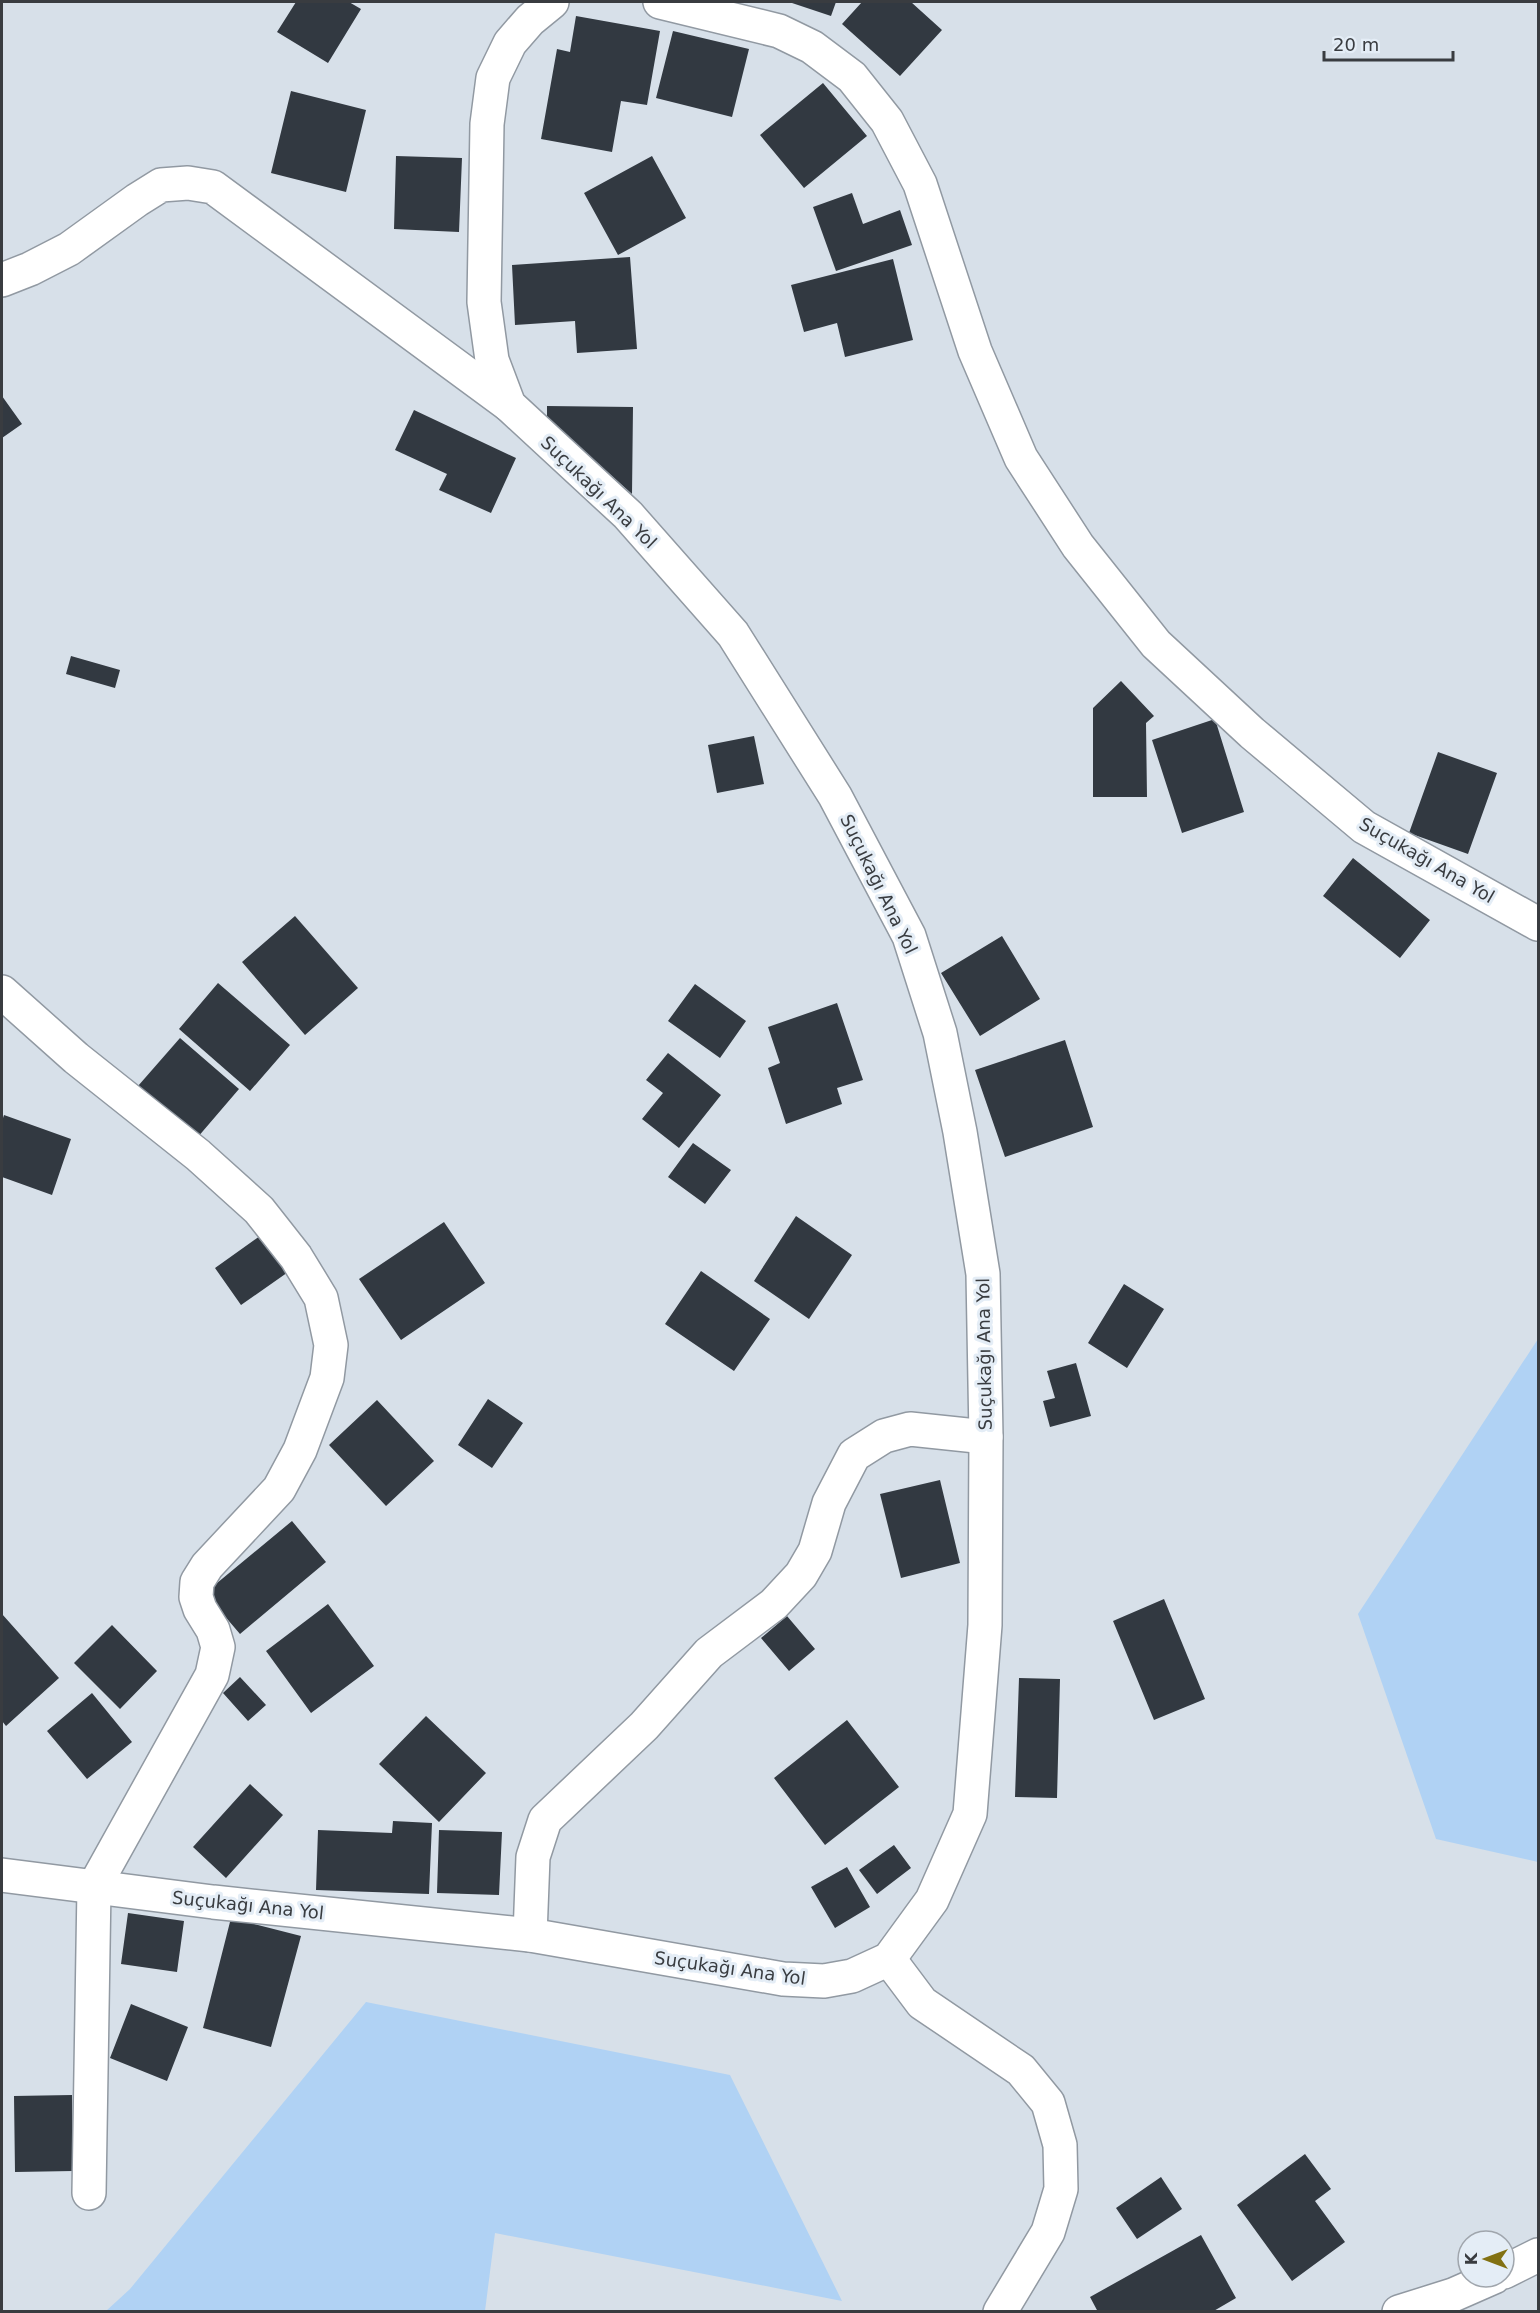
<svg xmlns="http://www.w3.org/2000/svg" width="1540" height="2313" viewBox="0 0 1540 2313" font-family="'DejaVu Sans',sans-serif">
  <rect width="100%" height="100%" fill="#d7e0e9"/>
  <path fill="#b0d2f4" d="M1538,1339V1862L1436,1839L1358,1614Z
    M366,2002L730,2075L842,2301L495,2233L485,2311H106L130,2289Z"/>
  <path fill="#323941" d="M296,2H349L361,9L328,63L277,32Z
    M789,2H836L831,16Z
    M862,2H911L942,30L900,76L842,24Z
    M576,16L660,31L647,105L621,101L612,152L541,139L557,49L570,52Z
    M673,31L749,49L732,117L656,98Z
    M823,83L867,136L804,188L760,135Z
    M291,91L366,110L346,192L271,173Z
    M396,156L462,158L459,232L394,229Z
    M652,156L686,218L618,255L584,193Z
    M852,193L863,224L900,210L912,245L836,271L813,207Z
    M630,257L637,349L577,353L575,321L515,325L512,265Z
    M893,259L913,340L845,357L837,323L804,332L791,285Z
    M2,396L22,424L2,438Z
    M547,406L633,407L632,494L547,418Z
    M414,410L516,458L491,513L439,490L447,474L395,450Z
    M71,656L120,670L115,688L66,674Z
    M1121,681L1154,716L1146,723L1147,797H1093V708Z
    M1215,719L1244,812L1182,833L1152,740Z
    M754,736L764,784L717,793L708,745Z
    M1438,752L1497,773L1468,854L1409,833Z
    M1353,858L1430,920L1400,958L1323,896Z
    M295,916L358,988L305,1035L242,962Z
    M1002,936L1040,999L980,1036L941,973Z
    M218,983L290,1045L250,1091L179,1029Z
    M695,984L746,1021L720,1058L668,1021Z
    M837,1003L863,1080L837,1088L842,1104L786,1124L768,1068L780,1063L768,1027Z
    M180,1038L239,1089L197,1138L138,1086Z
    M1065,1040L1093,1127L1005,1157L975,1070Z
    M668,1053L721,1095L679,1148L642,1119L663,1093L646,1080Z
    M4,1115L71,1139L52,1195L2,1177V1121Z
    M693,1143L731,1170L705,1204L668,1177Z
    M796,1216L852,1255L809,1319L754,1281Z
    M444,1222L485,1283L401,1340L359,1279Z
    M264,1233L291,1270L241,1305L215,1268Z
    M701,1271L770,1319L734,1371L665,1324Z
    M1124,1284L1164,1309L1127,1368L1088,1343Z
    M1076,1363L1091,1416L1050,1427L1043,1401L1055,1398L1047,1371Z
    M488,1399L523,1423L492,1468L458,1445Z
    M377,1400L434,1461L386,1506L329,1445Z
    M940,1480L960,1563L901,1578L880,1494Z
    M292,1521L326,1562L240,1634L205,1593Z
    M1164,1599L1205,1699L1154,1720L1113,1621Z
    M328,1604L374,1666L311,1713L266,1651Z
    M2,1614L59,1678L6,1726L2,1721Z
    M787,1616L815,1649L789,1671L761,1638Z
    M112,1625L157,1671L120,1709L74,1663Z
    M240,1677L266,1705L248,1721L223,1693Z
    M1019,1678L1060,1679L1057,1798L1015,1797Z
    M92,1693L132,1742L87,1779L47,1731Z
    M426,1716L486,1773L439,1822L379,1764Z
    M847,1720L899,1787L825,1845L774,1778Z
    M250,1784L283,1815L226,1878L193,1847Z
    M393,1821L432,1823L429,1894L316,1890L318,1830L392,1833Z
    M439,1830L502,1832L499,1895L437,1893Z
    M894,1845L911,1868L877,1894L859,1870Z
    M847,1867L870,1907L835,1928L811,1887Z
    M128,1913L184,1921L177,1972L121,1964Z
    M231,1918L301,1936L271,2047L203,2028Z
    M131,2004L188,2027L167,2081L110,2058Z
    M72,2095L73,2171L15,2172L14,2096Z
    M1305,2154L1331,2189L1315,2201L1345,2242L1292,2281L1237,2205Z
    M1161,2177L1182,2209L1137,2239L1116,2208Z
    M1201,2235L1236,2298L1212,2312H1098L1090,2297Z"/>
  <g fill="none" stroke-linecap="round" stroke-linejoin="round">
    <g stroke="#9199a2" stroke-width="36">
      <path id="minor" d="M2,280L30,269L69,249L137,200L161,185L188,183L213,187L509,405
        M2,992L76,1058L198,1155L259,1210L296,1257L321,1298L331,1345L327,1378L300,1450L279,1489L207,1566L197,1582L196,1597L200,1609L213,1630L218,1647L212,1675L94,1887L89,2193
        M530,1935L533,1857L545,1820L644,1726L709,1653L774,1604L801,1575L815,1551L829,1503L854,1455L884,1436L910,1429L986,1437
        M889,1959L922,2003L1021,2070L1048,2103L1060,2145L1061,2189L1048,2232L1000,2312
        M1504,2272L1538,2255
        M1399,2312L1453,2295L1494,2277"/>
    </g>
    <g stroke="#9199a2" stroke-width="36">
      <path id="tertiary" d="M660,2L779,31L812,47L852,77L887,121L920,184L975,351L1021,458L1078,546L1156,644L1252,733L1364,827L1538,924
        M2,1875L213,1902L530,1935L783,1979L824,1981L852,1976L889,1959L932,1900L970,1814L985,1625L986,1437L983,1274L960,1132L940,1033L909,936L835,796L733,634L628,515L509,405L492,360L484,302L487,124L493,78L510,43L530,20L552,2"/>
    </g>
    <use href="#minor" stroke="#fff" stroke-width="33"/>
    <use href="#tertiary" stroke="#fff" stroke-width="33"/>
  </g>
  <g text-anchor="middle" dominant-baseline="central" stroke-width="6" stroke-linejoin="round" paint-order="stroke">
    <g font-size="18" fill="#393c40" stroke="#e4edf6">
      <text transform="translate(599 492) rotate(44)">Suçukağı Ana Yol</text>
      <text transform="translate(1427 860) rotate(30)">Suçukağı Ana Yol</text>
      <text transform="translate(879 884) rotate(64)">Suçukağı Ana Yol</text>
      <text transform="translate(984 1354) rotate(-91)">Suçukağı Ana Yol</text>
      <text transform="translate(248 1905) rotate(6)">Suçukağı Ana Yol</text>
      <text transform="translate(730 1968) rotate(8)">Suçukağı Ana Yol</text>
    </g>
  </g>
  <rect width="1540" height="2313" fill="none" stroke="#393c40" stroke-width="6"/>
  <g transform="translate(1486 2259) rotate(270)"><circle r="28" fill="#e4edf6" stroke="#a0a6ad" stroke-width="1.5"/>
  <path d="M0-4.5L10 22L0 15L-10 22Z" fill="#827112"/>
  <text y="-9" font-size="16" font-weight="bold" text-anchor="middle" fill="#393c40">K</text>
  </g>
  <path d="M1324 51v9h129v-9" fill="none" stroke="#393c40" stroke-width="3"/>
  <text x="1333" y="51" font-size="18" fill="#393c40" stroke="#e4edf6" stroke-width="4.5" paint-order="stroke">20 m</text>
</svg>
